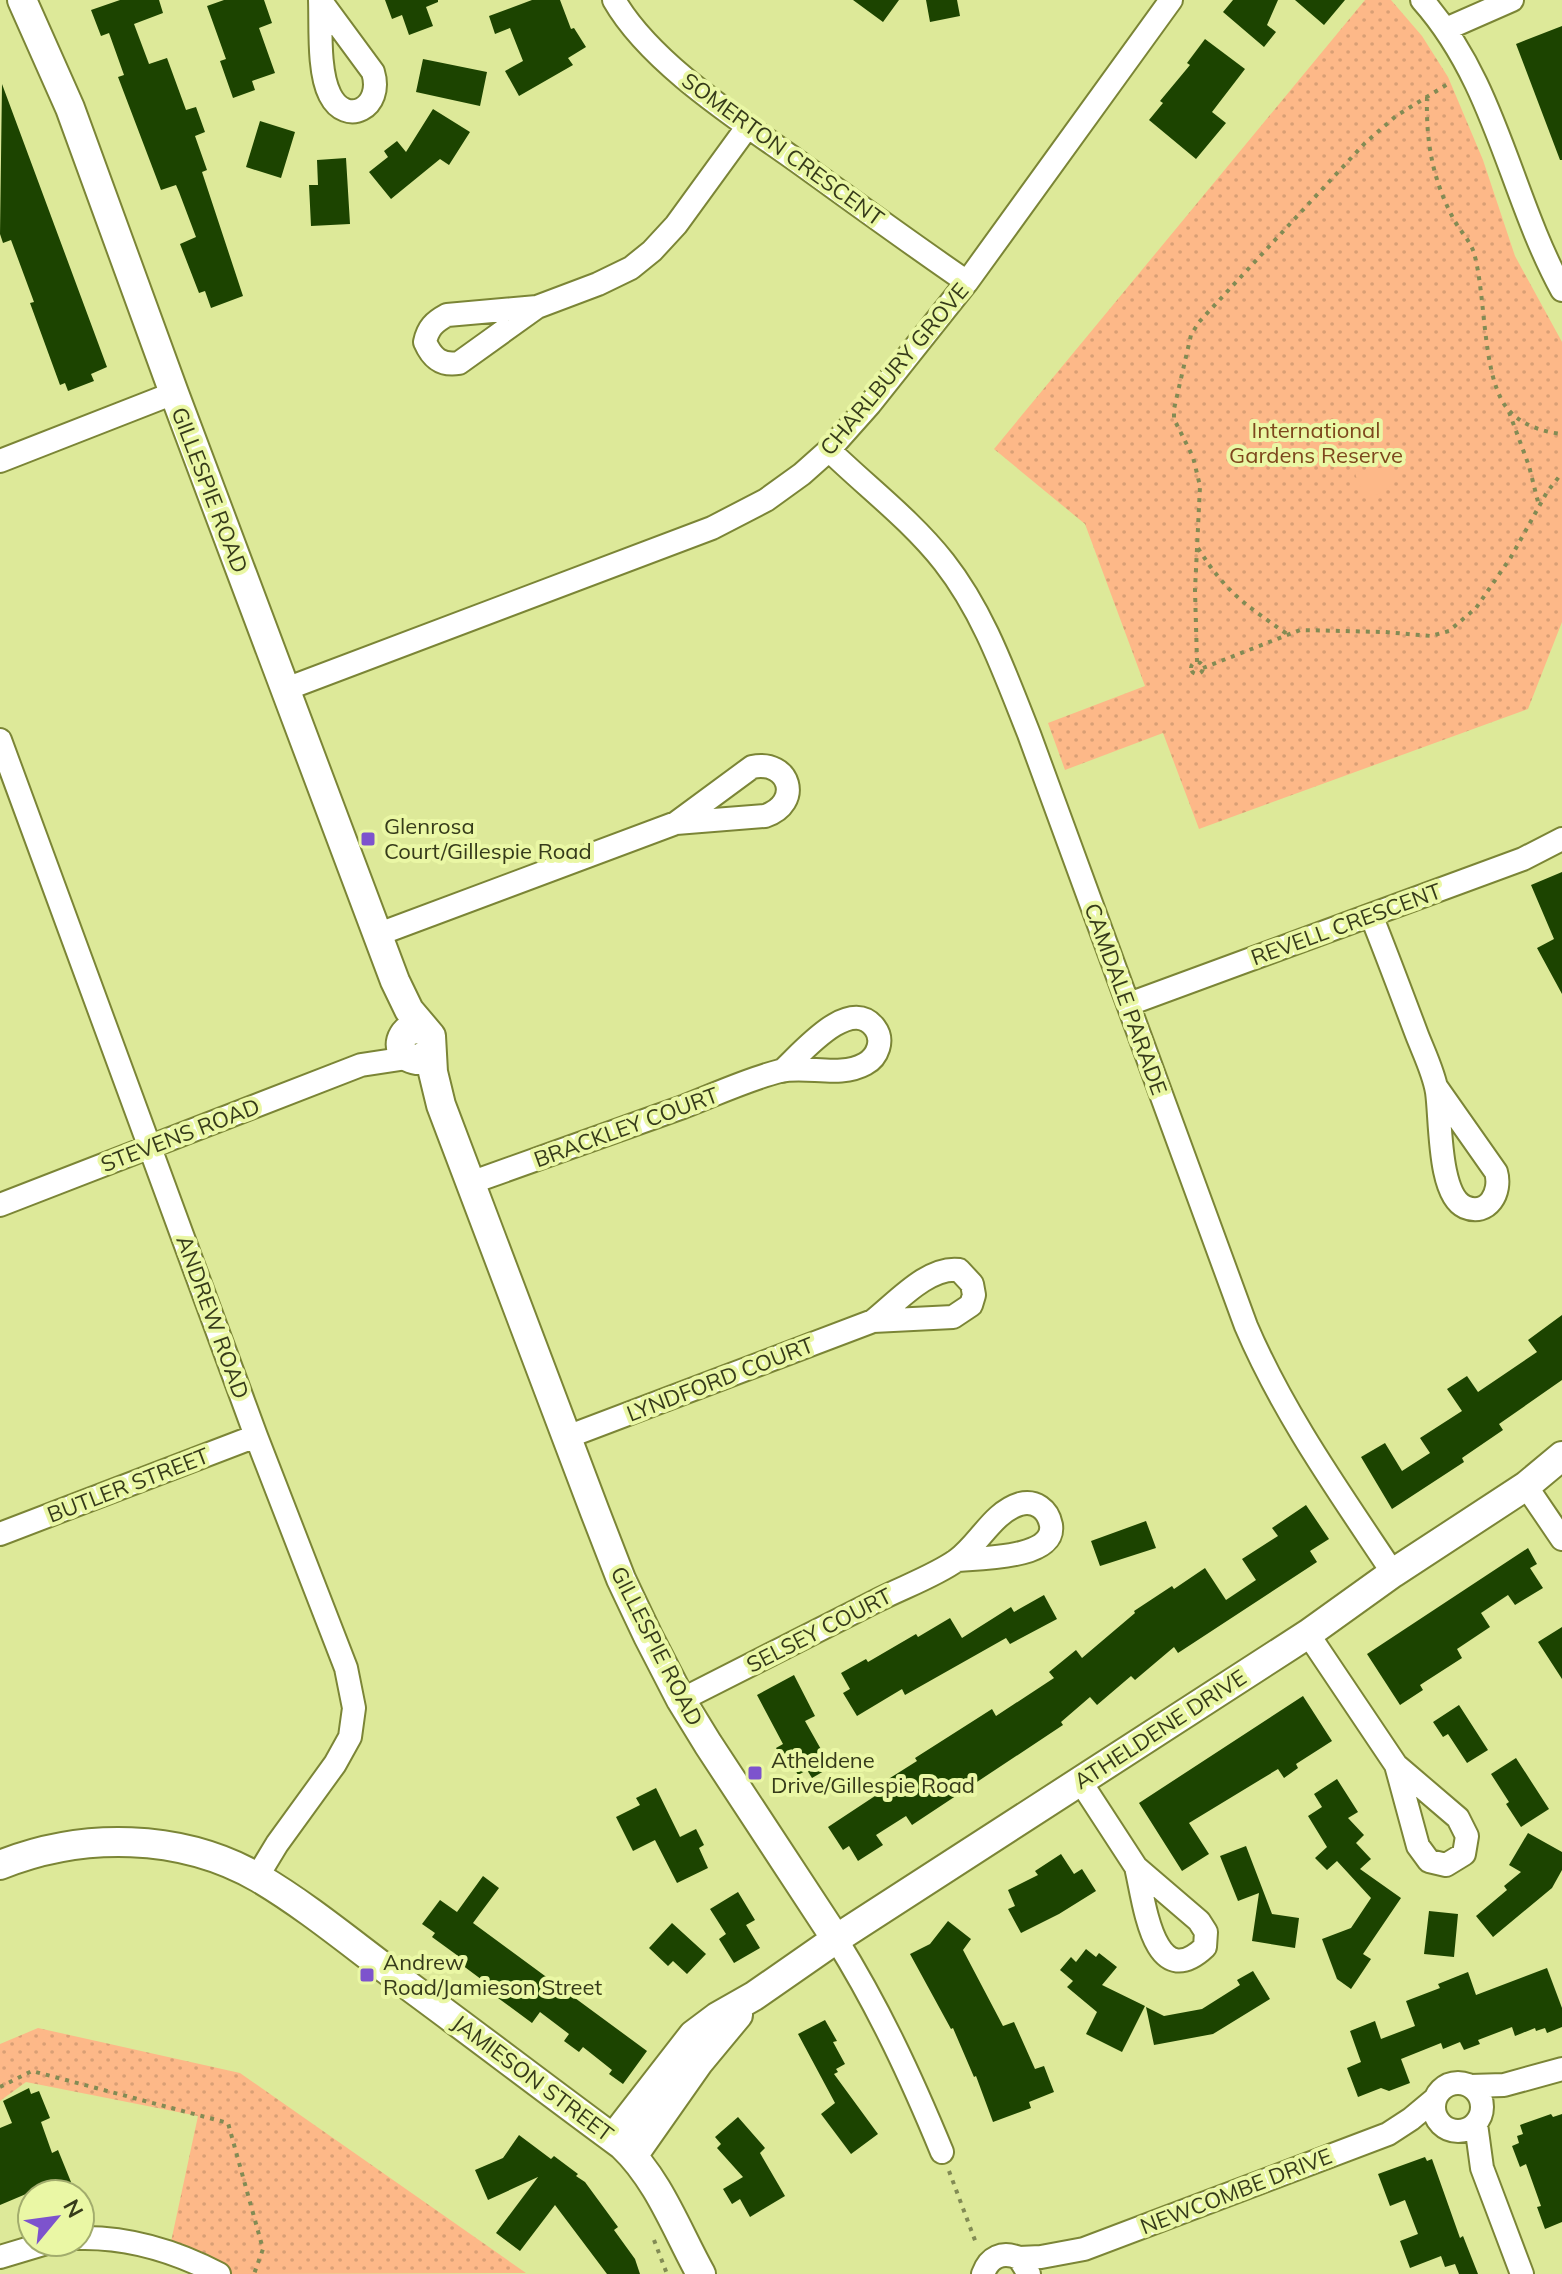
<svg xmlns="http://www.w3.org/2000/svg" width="1562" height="2274" viewBox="0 0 1562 2274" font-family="Mulish,sans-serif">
  <defs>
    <pattern id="park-dots" width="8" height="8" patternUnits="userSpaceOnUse" patternTransform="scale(2)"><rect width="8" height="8" fill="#fdb888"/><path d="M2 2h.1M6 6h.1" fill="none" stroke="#d99f75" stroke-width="1.8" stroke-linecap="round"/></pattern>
  </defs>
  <rect width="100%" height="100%" fill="#dde999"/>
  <path fill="url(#park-dots)" d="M1365,0H1391L1422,36L1448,77L1483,160L1515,256L1562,342V622L1528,709L1199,829L1163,733L1065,770L1048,723L1145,686L1085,524L994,449Z
    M38,2028L240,2073L526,2273L219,2274L169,2251L198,2116L26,2082L0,2101V2044Z"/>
  <path fill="#fdb888" d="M1390,466V486L1377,495C1362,494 1358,486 1355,472Z"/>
  <path fill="#1c4400" d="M120,0H159L163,13L134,24L149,64L167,58L186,110L196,107L205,132L195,136L207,170L202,172L243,296L211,308L205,291L199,293L180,244L196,237L179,192L176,185L161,190L118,77L124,75L109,33L101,36L91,10Z
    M224,0H264L272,23L259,28L275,73L252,81L255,90L233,98L220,61L226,59L207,6Z
    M385,0H438V2L426,7L433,26L409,35L402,15L392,19Z
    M532,0H560L571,29L574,28L586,47L568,58L573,65L519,96L505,71L523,61L510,28L495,34L489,16Z
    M853,0H899L883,22Z
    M926,0H957L960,16L930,22Z
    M1233,0H1278L1267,25L1276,32L1264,47L1223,12Z
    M1295,0H1345L1324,25Z
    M1562,26V160H1560L1516,44Z
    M1205,39L1245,69L1212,112L1226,123L1196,159L1149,120L1163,103L1160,101L1190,65L1187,63Z
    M423,59L487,72L480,106L416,92Z
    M2,84L107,367L91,374L94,381L68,391L65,383L60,385L30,303L34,302L11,240L3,243L0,234Z
    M433,109L470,132L449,165L440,159L391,199L369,172L388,157L384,151L397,141L406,152Z
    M260,121L295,132L281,178L246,167Z
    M346,158L350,224L311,226L309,185H318L317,160Z
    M1562,872V994L1537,948L1554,939L1531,885Z
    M1562,1315V1380L1499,1424L1503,1430L1462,1458L1464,1462L1392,1509L1361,1457L1385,1443L1402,1471L1430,1453L1420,1438L1462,1411L1447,1389L1467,1376L1478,1392L1537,1352L1528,1340Z
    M1306,1505L1329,1539L1310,1551L1317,1562L1178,1653L1174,1647L1135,1680L1131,1676L1097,1705L1090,1697L1061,1722L1063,1725L912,1825L906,1816L876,1835L883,1845L858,1861L849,1846L843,1850L828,1827L875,1796L871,1790L917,1761L915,1758L992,1709L996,1716L1054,1678L1049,1672L1076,1650L1082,1658L1135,1613L1134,1611L1172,1586L1174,1589L1205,1568L1226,1600L1256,1580L1242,1559L1278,1536L1272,1528Z
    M1146,1521L1156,1548L1100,1566L1091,1541Z
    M1528,1548L1537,1564L1530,1568L1543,1588L1515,1605L1508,1595L1481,1613L1490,1627L1457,1649L1462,1658L1420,1685L1423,1690L1400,1705L1367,1654Z
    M1044,1595L1057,1619L1010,1644L1006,1638L905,1695L902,1689L857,1716L843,1693L850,1689L841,1673L866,1659L868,1662L916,1634L918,1637L950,1618L962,1638L1011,1607L1014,1612Z
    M1562,1627V1679L1538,1642Z
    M794,1675L815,1716L805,1721L831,1767L812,1778L807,1770L798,1775L790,1760L785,1763L776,1748L783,1744L757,1695Z
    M1303,1696L1332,1741L1296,1764L1298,1768L1284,1778L1278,1769L1189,1823L1209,1854L1182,1871L1139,1803Z
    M1459,1705L1488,1750L1467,1763L1448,1734L1443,1737L1433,1722Z
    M1516,1758L1549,1809L1521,1827L1506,1804L1509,1802L1491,1774Z
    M1337,1779L1358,1812L1348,1818L1364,1835L1356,1843L1371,1859L1360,1869L1401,1898L1363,1954L1371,1959L1351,1989L1337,1979L1322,1939L1351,1928L1371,1898L1337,1861L1327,1870L1315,1858L1327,1847L1308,1816L1322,1807L1314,1794Z
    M656,1788L680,1837L696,1829L704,1845L699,1848L708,1868L677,1883L655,1840L633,1851L616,1817L640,1805L636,1798Z
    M1528,1833L1562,1852V1870L1552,1888L1493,1937L1476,1916L1507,1890L1504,1886L1521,1872L1509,1865Z
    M1246,1846L1272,1914L1299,1918L1295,1948L1252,1941L1259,1893L1238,1901L1220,1856Z
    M1061,1854L1074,1874L1082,1869L1096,1891L1059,1914L1021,1933L1008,1909L1015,1906L1008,1890L1038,1875L1035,1871Z
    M483,1876L499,1888L473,1923L647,2051L623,2084L609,2074L612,2070L583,2047L579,2052L564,2041L569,2034L540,2012L532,2023L498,1998L501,1994L462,1965L465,1961L432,1937L435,1933L422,1924L440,1900L457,1912Z
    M738,1892L755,1920L746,1925L760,1948L734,1963L719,1939L726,1934L710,1909Z
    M1429,1911L1458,1914L1454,1957L1424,1954Z
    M948,1921L971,1939L963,1950L1003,2026L1014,2022L1035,2069L1044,2066L1054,2092L1029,2102L1031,2108L993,2122L976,2076L974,2077L953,2028L951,2029L910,1954L930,1944Z
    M672,1923L706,1954L687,1974L673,1961L668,1966L649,1948Z
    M1086,1949L1096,1957L1099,1953L1117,1967L1102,1985L1145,2006L1122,2052L1086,2034L1097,2012L1067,1987L1073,1981L1060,1970L1071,1957L1076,1962Z
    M1547,1968L1562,2008V2027L1547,2033L1545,2028L1536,2031L1535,2028L1515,2036L1512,2027L1478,2040L1480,2044L1464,2050L1460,2042L1443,2049L1441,2043L1401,2059L1410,2083L1389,2091L1381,2088L1358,2097L1347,2068L1361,2062L1350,2031L1375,2021L1381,2039L1415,2026L1406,2001L1440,1988L1438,1984L1468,1972L1476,1995Z
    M1253,1971L1270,1999L1213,2034L1154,2045L1146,2007L1164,2016L1202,2009L1240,1985L1237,1980Z
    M825,2020L837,2041L833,2042L845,2064L836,2069L838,2072L834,2074L878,2134L851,2154L821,2114L835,2103L798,2034Z
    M29,2088L31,2094L39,2091L50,2118L41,2122L52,2153L58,2150L71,2182L41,2194H26L0,2205V2128L12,2123L3,2101Z
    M1551,2114L1553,2117L1562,2114V2222L1545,2229L1537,2207L1541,2206L1526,2164L1520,2167L1512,2146L1519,2143L1517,2136L1523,2134L1520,2125Z
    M738,2117L765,2148L760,2153L785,2196L750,2217L740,2199L732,2204L723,2189L743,2177L717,2148L721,2144L715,2137Z
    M519,2135L551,2159L554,2156L578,2174L576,2176L585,2182L618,2227L614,2230L635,2259L640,2274H607L555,2205L520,2251L496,2233L538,2177L488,2200L475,2170L503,2158Z
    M1425,2157L1427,2161L1432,2159L1460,2238L1463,2236L1478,2274H1459L1455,2264L1445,2267L1441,2256L1410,2268L1400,2241L1418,2234L1405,2200L1390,2206L1378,2174Z"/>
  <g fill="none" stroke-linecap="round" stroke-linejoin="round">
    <g stroke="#7b8536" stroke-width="26">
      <path id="minor" d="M320,0L373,72C384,108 346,127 330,95C318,72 321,27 320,0
        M614,0C650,63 738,119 797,161C854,202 910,243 967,282
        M1422,0C1496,83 1510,195 1562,290
        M1446,29L1512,0
        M537,307L447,315C434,322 428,328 425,342C432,358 441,366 459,363L537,307L598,284L631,268L652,251L676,225L748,126
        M829,450C867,487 911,520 944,562C984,613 1005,674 1029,734L1246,1326C1284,1415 1340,1493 1393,1573
        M0,461L174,393
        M286,689L712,528L766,500L802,474L829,450L870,404L967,282L1171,0
        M0,740L256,1436L346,1668L354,1708L350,1737L335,1764L277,1844L257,1877
        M1371,915C1387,955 1402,995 1417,1035C1424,1053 1434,1073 1437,1092C1441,1119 1438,1195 1465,1207C1488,1217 1502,1192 1496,1172L1437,1088
        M379,934L676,823L765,816C803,803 790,759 752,767L676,823
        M1129,1004L1523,859L1562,839
        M470,1183C541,1158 612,1132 683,1107C714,1095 748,1079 780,1071C807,1065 840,1078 865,1064C878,1057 884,1040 875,1028C850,994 801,1054 782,1071
        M0,1205L361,1065L407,1058
        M567,1437L873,1321L953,1317L971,1305L974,1295L972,1284L959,1270C928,1266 896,1303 873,1321
        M1526,1486L1562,1539
        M0,1534L256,1436
        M1308,1634L1396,1765L1458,1818L1467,1836L1464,1854L1446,1865L1429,1861L1418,1846L1396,1765
        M681,1700C746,1667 811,1634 876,1601C901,1588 935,1576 957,1560C979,1544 993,1512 1020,1504C1035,1500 1048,1509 1051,1525C1056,1559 978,1558 957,1560
        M1080,1781L1136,1867L1199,1921L1206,1932L1205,1947C1153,1996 1144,1899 1136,1867
        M836,1939C879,2008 911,2077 942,2152
        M1434 2107a24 24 0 1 1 48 0a24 24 0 1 1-48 0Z
        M1470,2086L1504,2085L1562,2069
        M1476,2124L1482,2168L1522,2274
        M80,2238C129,2237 175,2251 219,2274
        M0,2257L50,2242
        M1019,2258L1041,2257L1084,2249L1388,2134L1411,2119L1435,2099
        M983,2274C989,2257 1002,2251 1019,2258L1029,2274"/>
    </g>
    <g stroke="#7b8536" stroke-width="32">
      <path id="tertiary" d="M22,0L70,108L174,393L395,981L409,1010L431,1036L433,1072L441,1105L595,1512L621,1579L648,1636L681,1700L708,1744L836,1939
        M422,1028L407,1031C395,1043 401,1058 417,1060L431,1052
        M0,1865C82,1832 181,1833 259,1878C308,1907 352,1944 398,1978C473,2033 547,2090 622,2145C659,2180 677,2231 701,2274
        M613,2138L693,2035L717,2017L754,1996L836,1939L1308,1634L1393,1573L1526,1486L1562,1456
        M633,2156L699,2062L738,2015"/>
    </g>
    <path stroke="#828b54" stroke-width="4" stroke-dasharray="4 6" stroke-linecap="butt" d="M1427,97C1426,141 1432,177 1452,216C1458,229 1470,240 1474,253C1486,296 1482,369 1504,404C1516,423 1541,432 1562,434
      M1509,412L1529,466L1539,506
      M1198,548C1226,593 1246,605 1287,634
      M1191 668a6 6 0 1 1 12 0a6 6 0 1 1-12 0Z
      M1197,662L1195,590L1200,486L1193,457L1174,419V409L1191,335L1199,322L1365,143L1396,116L1451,82
      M1203,668L1300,630L1385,632L1431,636L1449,631L1476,608L1511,557L1547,492L1562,473
      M0,2087L32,2071L228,2123L263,2249L254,2274
      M949,2171L976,2243
      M654,2240L667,2274"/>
    <use href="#minor" stroke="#fff" stroke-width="22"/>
    <use href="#tertiary" stroke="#fff" stroke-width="28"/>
  </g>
  <g fill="#7d53cd" stroke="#eaf7a5" stroke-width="3">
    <rect x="360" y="831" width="16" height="16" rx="4"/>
    <rect x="747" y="1765" width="16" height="16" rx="4"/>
    <rect x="359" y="1967" width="16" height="16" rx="4"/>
  </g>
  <g text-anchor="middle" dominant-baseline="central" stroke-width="8" stroke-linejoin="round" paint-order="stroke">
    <g font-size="22" fill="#363b1a" stroke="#eaf7a5">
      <text transform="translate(783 149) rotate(36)">SOMERTON CRESCENT</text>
      <text transform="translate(894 369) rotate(-50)">CHARLBURY GROVE</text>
      <text transform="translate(210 490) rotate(69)">GILLESPIE ROAD</text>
      <text transform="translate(1346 924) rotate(-20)">REVELL CRESCENT</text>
      <text transform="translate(1126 999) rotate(70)">CAMDALE PARADE</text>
      <text transform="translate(626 1127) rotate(-20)">BRACKLEY COURT</text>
      <text transform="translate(180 1135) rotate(-21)">STEVENS ROAD</text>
      <text transform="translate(213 1317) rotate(70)">ANDREW ROAD</text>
      <text transform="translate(720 1379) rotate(-21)">LYNDFORD COURT</text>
      <text transform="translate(128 1485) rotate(-21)">BUTLER STREET</text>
      <text transform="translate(819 1630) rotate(-27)">SELSEY COURT</text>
      <text transform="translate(657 1646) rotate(63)">GILLESPIE ROAD</text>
      <text transform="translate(1160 1729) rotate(-33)">ATHELDENE DRIVE</text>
      <text transform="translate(533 2078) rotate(37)">JAMIESON STREET</text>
      <text transform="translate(1236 2191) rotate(-21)">NEWCOMBE DRIVE</text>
    </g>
    <g font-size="22" fill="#7d471d" stroke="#eaf7a5">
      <text x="1316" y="430">International<tspan x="1316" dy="25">Gardens Reserve</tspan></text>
    </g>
    <g font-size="22" fill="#363b1a" stroke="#eaf7a5" text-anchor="start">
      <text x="384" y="826">Glenrosa<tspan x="384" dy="25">Court/Gillespie Road</tspan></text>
      <text x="771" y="1760">Atheldene<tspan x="771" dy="25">Drive/Gillespie Road</tspan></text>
      <text x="383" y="1962">Andrew<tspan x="383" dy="25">Road/Jamieson Street</tspan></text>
    </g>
  </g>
  <g transform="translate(56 2218) rotate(61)"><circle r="38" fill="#eaf7a5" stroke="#a2ac6d" stroke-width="2"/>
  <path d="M0-6L14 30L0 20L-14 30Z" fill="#7d53cd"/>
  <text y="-12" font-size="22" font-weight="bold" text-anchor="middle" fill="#363b1a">N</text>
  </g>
</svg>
